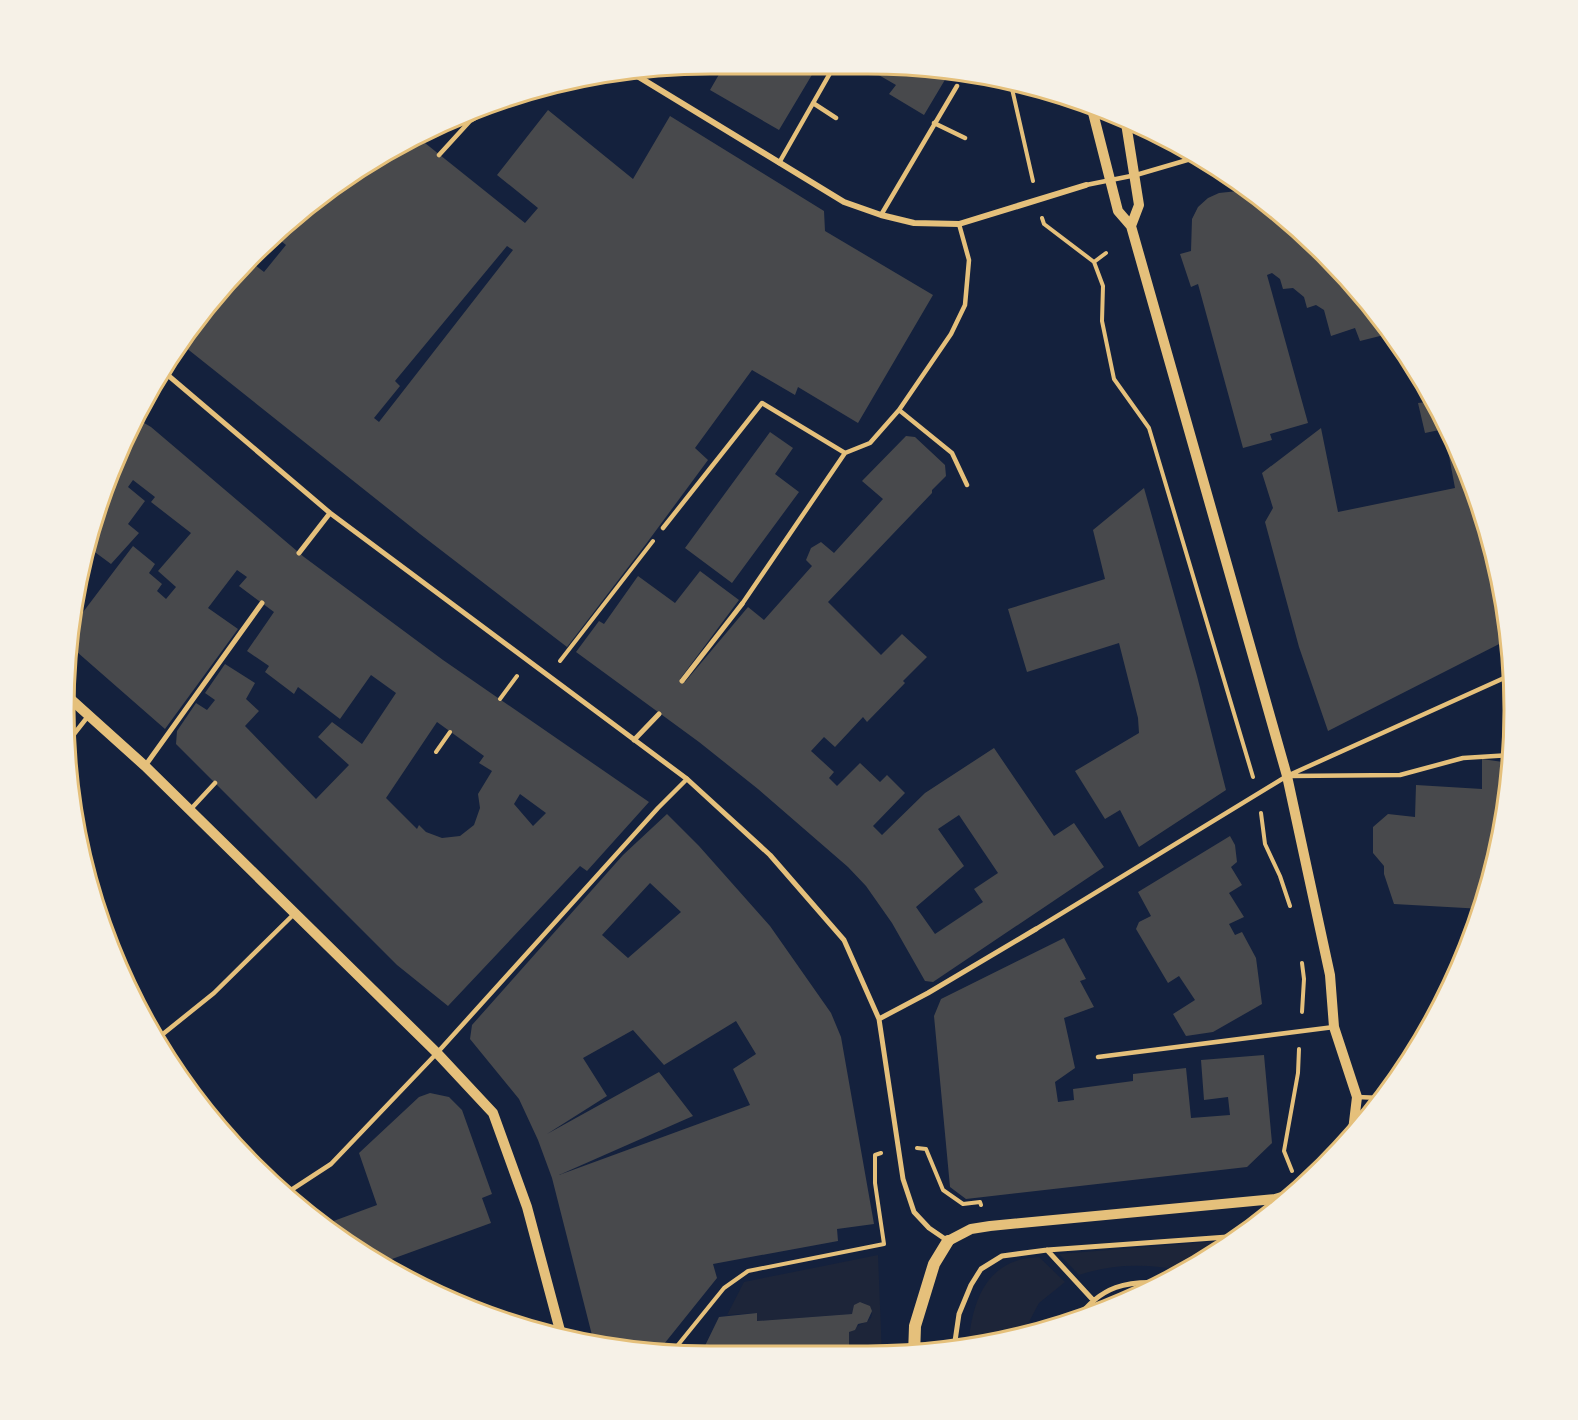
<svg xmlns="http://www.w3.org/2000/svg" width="1578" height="1420" viewBox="0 0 1578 1420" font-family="Commissioner,sans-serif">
  <rect width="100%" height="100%" fill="#14213d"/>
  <path fill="#1d2539" d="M1232,1240L1229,1244L1186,1271C1150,1264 1114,1263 1079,1275L1059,1254Z
    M878,1255L882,1356H849V1332C855,1327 859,1325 866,1322C878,1316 869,1304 860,1302L855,1305L852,1314L757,1321V1313L727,1315L744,1282Z
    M1039,1257L1065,1282L1039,1303L1021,1337L974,1345V1340H969C972,1309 982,1272 1016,1261C1023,1258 1032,1258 1039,1257Z"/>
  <path fill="#48494c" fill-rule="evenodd" d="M725,64L816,68L779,130L710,90Z
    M870,70L949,73L924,115L889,94L896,85Z
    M548,110L633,179L670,116L824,211L825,231L933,295L858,423L798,387L795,395L752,370L695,448L708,460L646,544L567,647L420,534L180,343L197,316L251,262L264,272L286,245L276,237L316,197L415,135L525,223L538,208L497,175ZM507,246L513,250L379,422L374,418L400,386L395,381Z
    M1247,190L1295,224L1382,316L1392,333L1360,341L1355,328L1331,336L1324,310L1316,305L1307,308L1304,297L1293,288L1283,289L1280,279L1272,273L1267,275L1308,423L1270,434L1272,440L1243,448L1198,284L1191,287L1180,254L1191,251L1192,219L1198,207L1208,198L1219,193Z
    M1434,401L1448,424L1493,543L1509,639L1328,731L1299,647L1265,522L1273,508L1262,473L1321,428L1338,512L1455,488L1444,429L1425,433L1418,403Z
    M134,417L151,427L304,557L443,660L649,802L587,871L580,866L448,1006L397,965L176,744L177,731L196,703L207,710L215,700L205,693L225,664L255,683L246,699L259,711L245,726L316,799L349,765L318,737L332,722L362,744L396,693L371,675L340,719L298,687L294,694L265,672L269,666L247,651L274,612L239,586L247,577L237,570L208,608L238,629L165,729L69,645L71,628L133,546L155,564L149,573L162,584L157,591L166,599L176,587L158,571L191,533L151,502L155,497L133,480L128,487L145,501L128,524L139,533L111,564L88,547L130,424ZM437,722L484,756L479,763L492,771L478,794L480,808L474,825L460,836L442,838L426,832L419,825L417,829L386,798ZM520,794L546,813L533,826L514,804Z
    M770,432L793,448L775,474L799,492L732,583L685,548Z
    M906,436L915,437L945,465L946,476L932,490V493L828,602L881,655L902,634L927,657L903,681L905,683L867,722L863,717L835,747L824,737L811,751L834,772L829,778L837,786L860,763L880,782L887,775L905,793L873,826L882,835L925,793L994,748L1054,836L1074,823L1104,867L933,982L925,981L892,923L866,886L848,867L758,789L699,742L576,652L599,621L604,624L638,576L675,603L700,571L739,600L680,679L685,682L748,607L764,620L812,566L806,560L811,548L821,542L834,553L883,499L862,481ZM959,815L998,873L974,889L983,902L935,934L916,907L964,866L938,829Z
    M1144,488L1197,676L1226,790L1139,847L1120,810L1105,819L1075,771L1139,733L1138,718L1119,643L1027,672L1008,609L1105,579L1093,530Z
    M1482,759L1510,763L1509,795L1483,909L1394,904L1384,874V866L1373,853V827L1388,814L1415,817L1416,785L1482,789Z
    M667,814L699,846L770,926L831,1013L841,1037L874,1224L837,1229L838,1241L713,1264L717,1278L656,1354L594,1343L552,1178L538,1140L519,1099L470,1039L472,1025L623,855ZM650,883L681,912L628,958L602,935ZM736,1021L756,1054L733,1069L750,1105L559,1175L693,1116L659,1072L547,1134L607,1096L583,1058L633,1030L664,1065Z
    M1230,836L1235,845L1237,862L1231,867L1242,885L1229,893L1244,917L1229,924L1235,935L1242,932L1256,958L1262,1004L1213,1032L1186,1036L1173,1014L1195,1000L1179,976L1168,983L1136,929L1139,922L1151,916L1138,892Z
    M1064,938L1086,979L1080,981L1094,1007L1064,1018L1075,1068L1055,1082L1058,1102L1074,1100L1073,1089L1133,1081V1074L1186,1068L1191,1118L1230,1115L1228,1097L1204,1100L1201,1060L1264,1055L1272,1143L1247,1167L966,1199L950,1187L934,1016L941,999Z
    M430,1093L449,1097L462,1110L492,1194L482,1198L491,1223L381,1263L320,1226L377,1205L359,1153L419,1097Z
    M860,1302L870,1306L872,1311L867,1322L858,1324L855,1330L849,1332V1356H700L719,1317L757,1313V1321L852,1314L854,1305Z"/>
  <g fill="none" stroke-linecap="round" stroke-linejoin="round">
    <path stroke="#e5c07b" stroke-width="4" d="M1010,80L1033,181
      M1042,218L1044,224L1094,262L1103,286L1102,321L1114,379L1149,428L1253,777
      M1094,262L1106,253
      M560,661L653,541
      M500,699L517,676
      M436,752L450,732
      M1261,813L1265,844L1280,876L1290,906
      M1302,1012L1304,979L1302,963
      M917,1148L926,1149L943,1190L963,1204L980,1202L981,1205
      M1292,1171L1284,1151L1298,1073L1299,1049
      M669,1356L724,1288L748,1271L884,1244L875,1183V1155L881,1153"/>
    <path stroke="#e5c07b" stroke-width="4.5" d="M813,103L836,118
      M934,123L965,138
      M439,155L470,121L497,105
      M779,163L833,68
      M1086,185L1136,175L1201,156
      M881,215L957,86
      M899,410L952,453L967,485
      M663,528L762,403L845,453
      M742,604L845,453L870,443L899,410L951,334L965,305L969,260L959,224
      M67,743L89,715
      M1290,776L1400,775L1463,758L1511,755
      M190,810L215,783
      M1036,929L1287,776L1513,674
      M158,1038L214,993L295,913
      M1098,1057L1334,1027
      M1357,1097L1382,1098
      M285,1194L331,1164L437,1053L658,808L687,779"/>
    <path stroke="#e5c07b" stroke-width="5" d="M163,371L330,513L687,779L770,855L844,940L879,1019L903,1179L914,1212L929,1228L948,1241
      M299,553L330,513
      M682,681L742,604
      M634,740L659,714
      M145,766L262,603
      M879,1019L928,993L1036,929
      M1047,1250L1093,1300
      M1077,1319C1101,1286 1127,1280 1165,1283
      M954,1348L959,1314L971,1285L981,1269L1002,1256L1047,1250L1241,1236"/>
    <path stroke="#e5c07b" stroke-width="6" d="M629,71L844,202L881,215L914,223L959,224L1086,185"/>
    <path stroke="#e5c07b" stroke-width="10" d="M1091,105L1118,211L1131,226L1287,776L1330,975L1334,1027L1357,1097L1352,1139
      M1125,117L1139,205L1131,226
      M65,694L145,766L437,1053L493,1113L527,1207L562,1338
      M948,1241L971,1229L990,1226L1275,1199L1295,1193"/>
    <path stroke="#e5c07b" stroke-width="12" d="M914,1355L915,1326L934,1264L948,1241"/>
  </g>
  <path d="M0 0H1578V1420H0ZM710 74H868A636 636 0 0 1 1504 710V710A636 636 0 0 1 868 1346H710A636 636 0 0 1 74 710V710A636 636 0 0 1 710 74Z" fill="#f6f1e7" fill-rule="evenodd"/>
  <path fill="none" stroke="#e5c07b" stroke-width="3" d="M710 74H868A636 636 0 0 1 1504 710V710A636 636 0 0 1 868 1346H710A636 636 0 0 1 74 710V710A636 636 0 0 1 710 74Z"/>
</svg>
